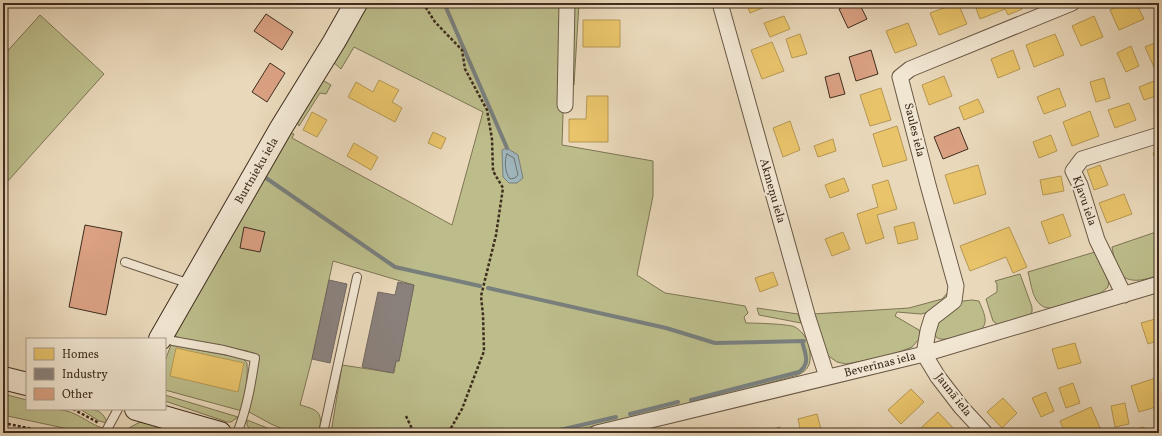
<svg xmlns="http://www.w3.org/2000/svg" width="1162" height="436" viewBox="0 0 1162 436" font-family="Vollkorn,serif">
  <rect width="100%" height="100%" fill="#e9d8ba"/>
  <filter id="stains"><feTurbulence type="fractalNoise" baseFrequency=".005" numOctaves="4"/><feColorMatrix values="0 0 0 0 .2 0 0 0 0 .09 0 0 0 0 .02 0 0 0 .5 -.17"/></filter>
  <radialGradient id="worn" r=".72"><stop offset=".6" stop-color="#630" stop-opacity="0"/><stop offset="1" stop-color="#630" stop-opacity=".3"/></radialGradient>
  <path fill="#bcbd8b" stroke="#7e7554" d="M365,3H579L574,85L564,84L562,145L653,161V196L637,275L665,293L745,306L748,313L744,317L746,323C755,323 790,324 795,327C804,332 810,343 810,353C811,365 808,370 798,375L690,404L563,433H331L342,365L394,373L396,361H399L414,285L333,261L312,359L300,405C319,410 323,412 319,433H293L271,424L249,412V406L255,357L247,351L185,341L174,335L289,133L294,134L292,138L452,225L483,112L354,47L341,69L332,61Z
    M40,15L104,74L7,182L3,178V56Z
    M321,81H324L331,85L326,94L320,93L299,126L297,122Z
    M1159,231V275C1147,279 1131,285 1120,274C1116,269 1113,253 1112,247Z
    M1095,252L1109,279L1108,287L1101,293L1053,308C1033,310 1032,287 1028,272Z
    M1020,274L1032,307V312L1029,316L998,325L993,321L986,299L997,292V284L995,281Z
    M950,290L949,299L929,312L921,314L897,312L895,316L919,330L921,337L912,347L899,352L878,358L846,364L837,362L827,355L813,314L909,308L942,299Z
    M972,300L979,301C983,311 990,323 980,330C972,332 938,346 935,335C934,331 936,325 936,322L963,301Z
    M757,308L798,314L801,323L759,315Z
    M171,345L242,358L247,363C248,380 245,395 242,411L165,390V361Z
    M3,394L27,400V409C44,409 62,407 77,415C87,420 94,426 106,429L103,433H87L3,415Z
    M165,395L238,417L231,422H227L165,401Z
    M80,409C93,409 103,409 107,423L99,421Z
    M247,420L280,433H258L250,430L247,425Z
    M140,422L154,423L193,433H142L129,428Z"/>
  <path fill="#9fb6bc" stroke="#797f7d" d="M507,148L518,155L523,178L517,183H509L503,177L502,150Z"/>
  <path fill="#e9c46a" stroke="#b69753" d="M746,3H769L770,5L750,13Z
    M957,3H958L967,24L939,35L930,13Z
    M974,3H1020L1022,9L1008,15L1005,9L980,19Z
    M1125,3H1136L1144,19L1119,30L1110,10Z
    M784,16L790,29L770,37L764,23Z
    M1094,16L1103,37L1081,46L1072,26Z
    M583,20H620V47H583Z
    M908,23L917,45L895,53L886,31Z
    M800,34L807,54L792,58L786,39Z
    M1055,34L1064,55L1034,67L1026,45Z
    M1159,41V65L1154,67L1145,47Z
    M772,42L784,71L762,79L751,50Z
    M1131,46L1139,66L1126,72L1117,53Z
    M1013,50L1020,69L998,78L991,59Z
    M944,76L952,96L929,105L922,85Z
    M1104,78L1110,98L1096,102L1090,82Z
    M1159,79V95L1144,100L1139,87Z
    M379,80L399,90L392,102L402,108L395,122L348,97L356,82L373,92Z
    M881,88L891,120L870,126L860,95Z
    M1059,88L1066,106L1044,114L1037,97Z
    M587,96H608V142H569V119H586Z
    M978,99L984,112L964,120L959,107Z
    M1129,103L1136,120L1115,128L1108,110Z
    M1090,111L1099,136L1072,146L1063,122Z
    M312,112L327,120L317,137L303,130Z
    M790,121L800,150L783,157L773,128Z
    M897,126L907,160L883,167L873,134Z
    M433,132L446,138L441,149L428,143Z
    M1051,135L1057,151L1039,158L1033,142Z
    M833,139L836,151L818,157L814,146Z
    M354,143L378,157L371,170L347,156Z
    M1159,150V168L1153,153Z
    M978,165L986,194L954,204L945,175Z
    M1100,165L1108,185L1094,190L1087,170Z
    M1061,176L1064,191L1043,195L1040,180Z
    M844,178L849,191L830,198L825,185Z
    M888,180L897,209L877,215L884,238L866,244L857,214L878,207L872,185Z
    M1124,194L1132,214L1107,223L1099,203Z
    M1063,214L1071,236L1049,244L1041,222Z
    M914,222L918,239L898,244L894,227Z
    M1009,227L1027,267L1013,273L1006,257L970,271L960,246Z
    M843,232L850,249L832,256L825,239Z
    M773,272L778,285L760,292L755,278Z
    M1159,318V340L1148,344L1141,323Z
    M1075,343L1081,363L1058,369L1052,349Z
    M176,348L244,363L238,392L170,376Z
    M1159,377V406L1139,412L1131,386Z
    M1073,383L1080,403L1066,408L1059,388Z
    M911,389L924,402L901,424L888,410Z
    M1046,392L1054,411L1041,417L1032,398Z
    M1003,398L1017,413L1002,428L987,412Z
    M1125,403L1129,424L1115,427L1111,406Z
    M1091,407L1100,428L1089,433H1065L1060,421Z
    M938,412L958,433H925L921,428Z
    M817,414L822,433H801L798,419Z
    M780,427L781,433H760Z
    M1144,427L1146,433H1124V432Z"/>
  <path fill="#8a817c" stroke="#746860" d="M329,280L347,284L330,363L312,359Z
    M398,282L414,285L399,361H396L393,373L362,367L378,292L395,295Z"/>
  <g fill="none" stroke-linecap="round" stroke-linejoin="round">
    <path stroke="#6f726d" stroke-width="1" d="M507,154L514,158L518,175L515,178L510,179C505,173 504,160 507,154Z"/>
    <path stroke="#797f7d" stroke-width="4" d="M444,3L507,148
      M266,178L395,267L480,286
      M488,288L666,328L715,343L804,341
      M691,400L799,372C811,363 805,354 802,341
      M630,414L678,402
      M547,433L616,417"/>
  </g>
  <path fill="#daa183" stroke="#3f2d1e" d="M852,3H859L867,19L848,28L839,9Z
    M266,14L293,32L282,50L254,31Z
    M871,50L878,74L856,81L849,57Z
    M270,63L285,73L267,102L252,92Z
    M839,73L845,94L830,98L825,77Z
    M959,127L968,149L943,159L934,137Z
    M85,225L122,232L106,315L69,307Z
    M244,227L265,232L260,252L240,248Z"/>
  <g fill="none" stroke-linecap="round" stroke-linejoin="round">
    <g stroke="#6a5845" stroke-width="10">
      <path id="lane" d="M125,262L190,284
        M162,336L173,341L224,350L255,358C251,384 247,409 237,433
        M105,433L118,409
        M323,433L357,277"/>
    </g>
    <g stroke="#6a5845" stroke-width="17">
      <path id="street" d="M720,3L808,318L827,377
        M565,105L567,3
        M1124,295L1097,240L1080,185L1073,171L1082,159L1159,135
        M597,433L924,354L1159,284
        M985,433L961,407L938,377L924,354L928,331L932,318L954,301L956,286L928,185L900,77L910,69L1072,3"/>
    </g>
    <g stroke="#3f2d1e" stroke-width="24">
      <path id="secondary" d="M160,339L281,128L334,42L356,3
        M3,378L27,384
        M136,409L220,433"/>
    </g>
    <path stroke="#3f2d1e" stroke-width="2.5" stroke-dasharray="3 2" stroke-linecap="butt" d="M423,3L435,22L462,50L465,69L487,110L492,139L493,171L503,188L496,235L481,296L483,315L484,351L462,409L451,428L450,433
      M73,409L99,423
      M406,416L414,433
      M3,423L52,433
      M118,430L128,433
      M441,433L451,428"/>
    <use href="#lane" stroke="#f1e6d2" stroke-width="8"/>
    <use href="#street" stroke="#f1e6d2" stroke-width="15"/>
    <use href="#secondary" stroke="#f1e6d2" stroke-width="22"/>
  </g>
  <g text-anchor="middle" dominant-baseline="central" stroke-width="4" stroke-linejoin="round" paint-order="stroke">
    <g font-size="12" fill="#3f2d1e" stroke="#f1e6d2">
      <text transform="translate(914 130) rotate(76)">Saules iela</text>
      <text transform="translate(257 171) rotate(-60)">Burtnieku iela</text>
      <text transform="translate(772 191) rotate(74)">Akmeņu iela</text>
      <text transform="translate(1084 201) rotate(71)">Kļavu iela</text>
      <text transform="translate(880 365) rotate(-14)">Beverīnas iela</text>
      <text transform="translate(953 395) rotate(52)">Jaunā iela</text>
    </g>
  </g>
  <rect width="1162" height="436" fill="none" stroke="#e9d8ba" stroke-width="16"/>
  <rect x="4" y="4" width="1154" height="428" fill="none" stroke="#3f2d1e" stroke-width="2"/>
  <rect x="8" y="8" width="1146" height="420" fill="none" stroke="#3f2d1e"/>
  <rect x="26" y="338" width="140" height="72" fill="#f1e6d2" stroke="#aa9c8a"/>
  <rect x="34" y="348" width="20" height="12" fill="#e9c46a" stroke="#aa9c8a"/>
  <text x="62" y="358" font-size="12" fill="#3f2d1e">Homes</text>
  <rect x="34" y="368" width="20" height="12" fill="#8a817c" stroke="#aa9c8a"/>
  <text x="62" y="378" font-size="12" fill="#3f2d1e">Industry</text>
  <rect x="34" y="388" width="20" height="12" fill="#daa183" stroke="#aa9c8a"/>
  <text x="62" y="398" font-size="12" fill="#3f2d1e">Other</text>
  <rect width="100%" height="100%" filter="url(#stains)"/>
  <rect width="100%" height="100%" fill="url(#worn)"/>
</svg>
